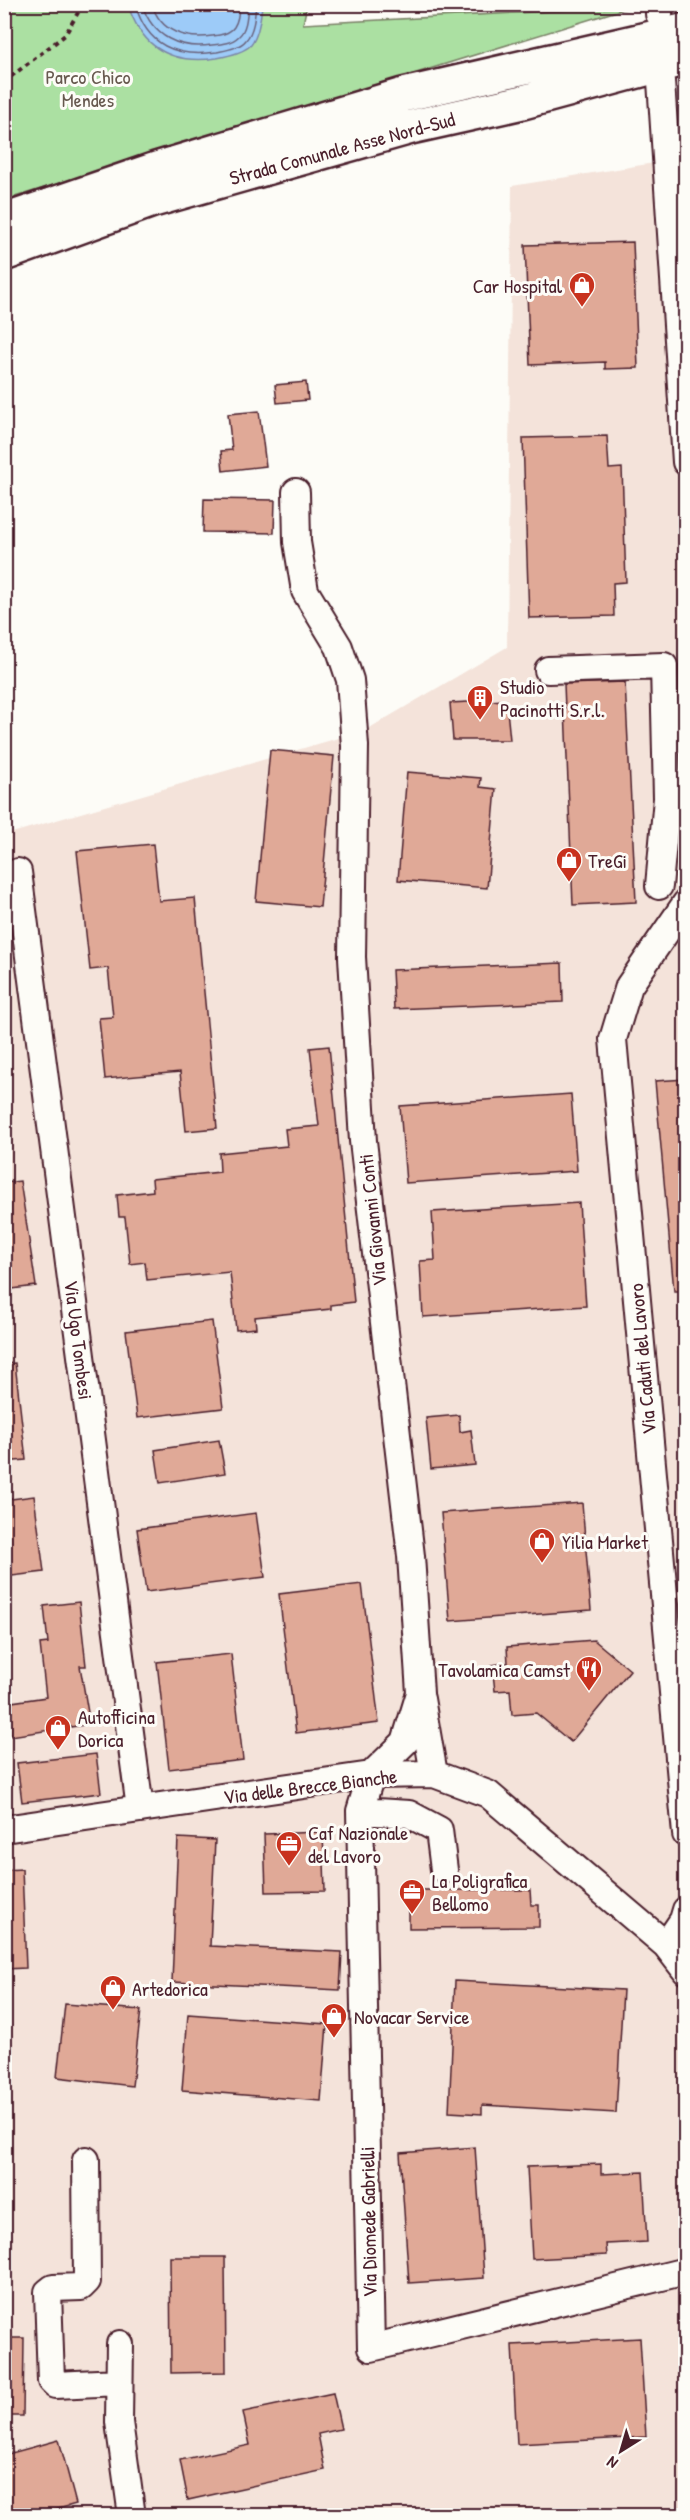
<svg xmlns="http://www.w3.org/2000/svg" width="690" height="2520" viewBox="0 0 690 2520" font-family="'Patrick Hand',sans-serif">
  <rect width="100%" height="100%" fill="#fdfcf7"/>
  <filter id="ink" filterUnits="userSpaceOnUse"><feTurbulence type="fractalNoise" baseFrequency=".0167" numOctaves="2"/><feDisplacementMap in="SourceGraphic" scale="12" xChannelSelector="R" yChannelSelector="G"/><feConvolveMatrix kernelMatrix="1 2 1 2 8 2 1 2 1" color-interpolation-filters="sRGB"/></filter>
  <g filter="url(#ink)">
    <path fill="#f4e3da" d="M685,158V2515L5,2516V835L366,730L507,647L512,186Z"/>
    <path fill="#abe0a2" stroke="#7a8066" stroke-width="1.5" d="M5,5H307L303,24L630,7L5,200Z"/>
    <path fill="#9dcbf8" stroke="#7c86a6" stroke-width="1.5" d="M128,5V4L262,5C261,16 259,35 251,45C243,53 228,56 217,58C172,65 142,49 128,5Z"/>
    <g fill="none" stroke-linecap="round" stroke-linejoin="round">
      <path stroke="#6b647d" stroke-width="1.5" d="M135,4C147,46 176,58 217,52C226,50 240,48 246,40C254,31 255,15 256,4
        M142,4C152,37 180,50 212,45C222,44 232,43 239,36C247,29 247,14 248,4
        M152,4C160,32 186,40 212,36C220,35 229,34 234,27C238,21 239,12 239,4"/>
    </g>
    <path fill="#e0a997" stroke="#4a1f2b" stroke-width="1.5" d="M633,242L638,368L605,369V362L530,365L525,245Z
      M306,382L308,400L277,403L275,385Z
      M259,411L266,466L223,471L221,451L232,450L228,414Z
      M607,436L609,469L622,468L626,582L613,583L614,616L529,618L523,438Z
      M204,499L275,500L274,533L203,532Z
      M625,682L636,902L573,905L564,684Z
      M506,700L510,740H453L450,703Z
      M270,750L334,756L320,907L256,901Z
      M407,772L481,778L480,787L496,789L487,888L398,880Z
      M153,844L159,901L195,898L217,1128L186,1131L180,1072L105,1079L99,1018L113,1017L108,968L90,970L77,851Z
      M562,963L563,1002L394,1009L392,970Z
      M329,1046L354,1302L331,1305V1309L255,1317L256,1328L236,1330L230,1272L147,1280L145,1262L130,1264L125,1217H119L117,1195L153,1191L152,1179L220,1172L219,1153L287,1146L285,1129L319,1126L310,1048Z
      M686,1079V1291H674L655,1081Z
      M571,1094L577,1171L406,1183L400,1106Z
      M20,1181L36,1286L4,1290V1183Z
      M579,1203L586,1306L423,1317L420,1261L435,1260L432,1212Z
      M212,1321L223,1408L137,1418L126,1331Z
      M15,1363L26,1460L4,1462V1364Z
      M459,1415L460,1432L471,1430L475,1465L431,1469L426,1418Z
      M219,1440L225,1473L160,1483L155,1450Z
      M34,1496L44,1572L4,1577V1500Z
      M582,1503L591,1610L450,1621L441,1513Z
      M256,1513L265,1577L146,1592L137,1529Z
      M362,1584L379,1723L296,1733L279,1594Z
      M79,1602L86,1666H80L90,1724L11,1736L5,1703L46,1697L40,1644L48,1643L44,1606Z
      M594,1640L630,1670L571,1742L536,1713L512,1715L510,1690L495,1691L492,1665L508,1663L507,1647Z
      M231,1654L243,1760L169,1769L157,1662Z
      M96,1754L101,1793L22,1802L17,1763Z
      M323,1832L325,1891L266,1892L264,1834Z
      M178,1838L215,1840L210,1946L342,1952L340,1990L172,1982Z
      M22,1869L26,1968L4,1969V1870Z
      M409,1890H530L531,1905H539V1927L409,1928Z
      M455,1981L623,1990L616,2113L482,2105V2114L449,2112Z
      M65,2004L141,2010L132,2086L57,2077Z
      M188,2014L327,2024L321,2101L182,2090Z
      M475,2147L484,2278L409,2283L400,2153Z
      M601,2164V2174L643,2172L647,2242L606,2244L607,2255L532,2259L527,2167Z
      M170,2257H225L226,2372L171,2373Z
      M4,2338H24L23,2416H4Z
      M640,2338L646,2437L517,2444L512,2345Z
      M333,2393L341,2429L318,2434L325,2470L188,2500L180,2460L250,2445L243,2412Z
      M59,2440L76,2504L33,2516H4V2455Z"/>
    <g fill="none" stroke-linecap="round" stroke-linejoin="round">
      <g stroke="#4a1f2b" stroke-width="30">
        <path id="minor" d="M659,14V4
          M661,81L686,462
          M296,492L297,542L305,591L339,647L350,680L355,746L352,957L363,1141L411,1556L420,1693L405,1742L371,1775L360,1811L371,2348L686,2271
          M548,670L664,666L667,798L659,886
          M18,872L140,1809
          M686,903L629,986L613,1039L686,1834
          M421,1699L434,1774
          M360,1811L409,1814L439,1830L444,1870
          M4,1829L371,1775L434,1774L488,1794L666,1945L686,1971
          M666,1945L683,1920L686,1910
          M86,2160L87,2281L81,2287L53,2288L48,2292L51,2381L55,2385L119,2382
          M120,2344L119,2422L132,2516"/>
      </g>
      <g stroke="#4a1f2b" stroke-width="38">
        <path id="highway" d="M4,221L156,169L403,95L686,30
          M4,254L153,200L411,127L523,102L686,58"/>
      </g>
      <path stroke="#4a1f2b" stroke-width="4" stroke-dasharray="4.5 4.5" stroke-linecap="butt" d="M4,15L8,4
        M4,82L65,35L83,4"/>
      <use href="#minor" stroke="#fdfcf7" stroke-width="26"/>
      <use href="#highway" stroke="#fdfcf7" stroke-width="33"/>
    </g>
  </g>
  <defs>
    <g id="shop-pin" transform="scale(1.35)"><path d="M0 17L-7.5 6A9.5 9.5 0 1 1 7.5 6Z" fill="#c8321e" stroke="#fdfcf7"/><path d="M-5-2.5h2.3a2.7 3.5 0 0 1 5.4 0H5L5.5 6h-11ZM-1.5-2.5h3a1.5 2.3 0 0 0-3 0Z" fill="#fff"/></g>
    <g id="building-pin" transform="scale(1.35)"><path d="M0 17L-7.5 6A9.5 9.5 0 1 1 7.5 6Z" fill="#c8321e" stroke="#fdfcf7"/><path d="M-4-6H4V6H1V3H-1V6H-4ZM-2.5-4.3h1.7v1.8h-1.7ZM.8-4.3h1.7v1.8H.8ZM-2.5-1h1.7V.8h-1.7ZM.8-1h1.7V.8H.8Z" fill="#fff"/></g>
    <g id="restaurant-pin" transform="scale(1.35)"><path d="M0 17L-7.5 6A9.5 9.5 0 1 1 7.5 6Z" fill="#c8321e" stroke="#fdfcf7"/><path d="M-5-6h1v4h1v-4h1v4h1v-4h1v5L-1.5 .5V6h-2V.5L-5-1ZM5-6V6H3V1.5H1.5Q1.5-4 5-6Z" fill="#fff"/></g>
    <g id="office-pin" transform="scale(1.35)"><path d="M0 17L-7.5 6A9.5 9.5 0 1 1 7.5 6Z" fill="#c8321e" stroke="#fdfcf7"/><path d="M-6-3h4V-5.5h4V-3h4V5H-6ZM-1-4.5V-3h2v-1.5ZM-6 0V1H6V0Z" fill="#fff"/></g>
  </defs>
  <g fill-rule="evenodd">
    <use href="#shop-pin" x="582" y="285"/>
    <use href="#building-pin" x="480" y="698"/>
    <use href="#shop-pin" x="569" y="860"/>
    <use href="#shop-pin" x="542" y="1541"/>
    <use href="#restaurant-pin" x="589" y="1669"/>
    <use href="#shop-pin" x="58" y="1728"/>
    <use href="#office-pin" x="289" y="1844"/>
    <use href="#office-pin" x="412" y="1892"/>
    <use href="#shop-pin" x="113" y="1988"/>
    <use href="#shop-pin" x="334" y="2016"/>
  </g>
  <g text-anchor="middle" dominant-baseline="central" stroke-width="6" stroke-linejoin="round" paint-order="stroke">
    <g font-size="20" fill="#67594f" stroke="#fdfcf7">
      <text x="88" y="76">Parco Chico<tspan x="88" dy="23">Mendes</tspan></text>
    </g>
    <g font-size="20" fill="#4a1f2b" stroke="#fdfcf7">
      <text transform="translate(342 148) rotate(-15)">Strada Comunale Asse Nord-Sud</text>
      <text transform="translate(372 1220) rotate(-96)">Via Giovanni Conti</text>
      <text transform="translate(79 1340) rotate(83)">Via Ugo Tombesi</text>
      <text transform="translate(642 1359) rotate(-95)">Via Caduti del Lavoro</text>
      <text transform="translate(310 1786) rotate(-7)">Via delle Brecce Bianche</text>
      <text transform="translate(368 2222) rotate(-91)">Via Diomede Gabrielli</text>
    </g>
    <g font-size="20" fill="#4a1f2b" stroke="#fdfcf7" text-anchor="start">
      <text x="562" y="285" text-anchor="end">Car Hospital</text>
      <text x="500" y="686">Studio<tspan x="500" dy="23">Pacinotti S.r.l.</tspan></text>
      <text x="588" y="860">TreGi</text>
      <text x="562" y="1541">Yilia Market</text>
      <text x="570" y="1669" text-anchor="end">Tavolamica Camst</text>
      <text x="78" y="1716">Autofficina<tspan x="78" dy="23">Dorica</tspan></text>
      <text x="308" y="1832">Caf Nazionale<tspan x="308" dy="23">del Lavoro</tspan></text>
      <text x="432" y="1880">La Poligrafica<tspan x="432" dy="23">Bellomo</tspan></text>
      <text x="132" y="1988">Artedorica</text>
      <text x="354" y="2016">Novacar Service</text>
    </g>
  </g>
  <rect width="690" height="2520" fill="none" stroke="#fdfcf7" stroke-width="24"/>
  <rect x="12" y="12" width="666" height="2496" fill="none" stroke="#4a1f2b" stroke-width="2" filter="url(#ink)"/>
  <g transform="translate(621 2451) rotate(217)" stroke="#fdfcf7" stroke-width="4.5" paint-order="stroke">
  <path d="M0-4.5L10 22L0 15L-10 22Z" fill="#4a1f2b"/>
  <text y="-9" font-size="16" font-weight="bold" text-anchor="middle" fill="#4a1f2b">N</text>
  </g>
</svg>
